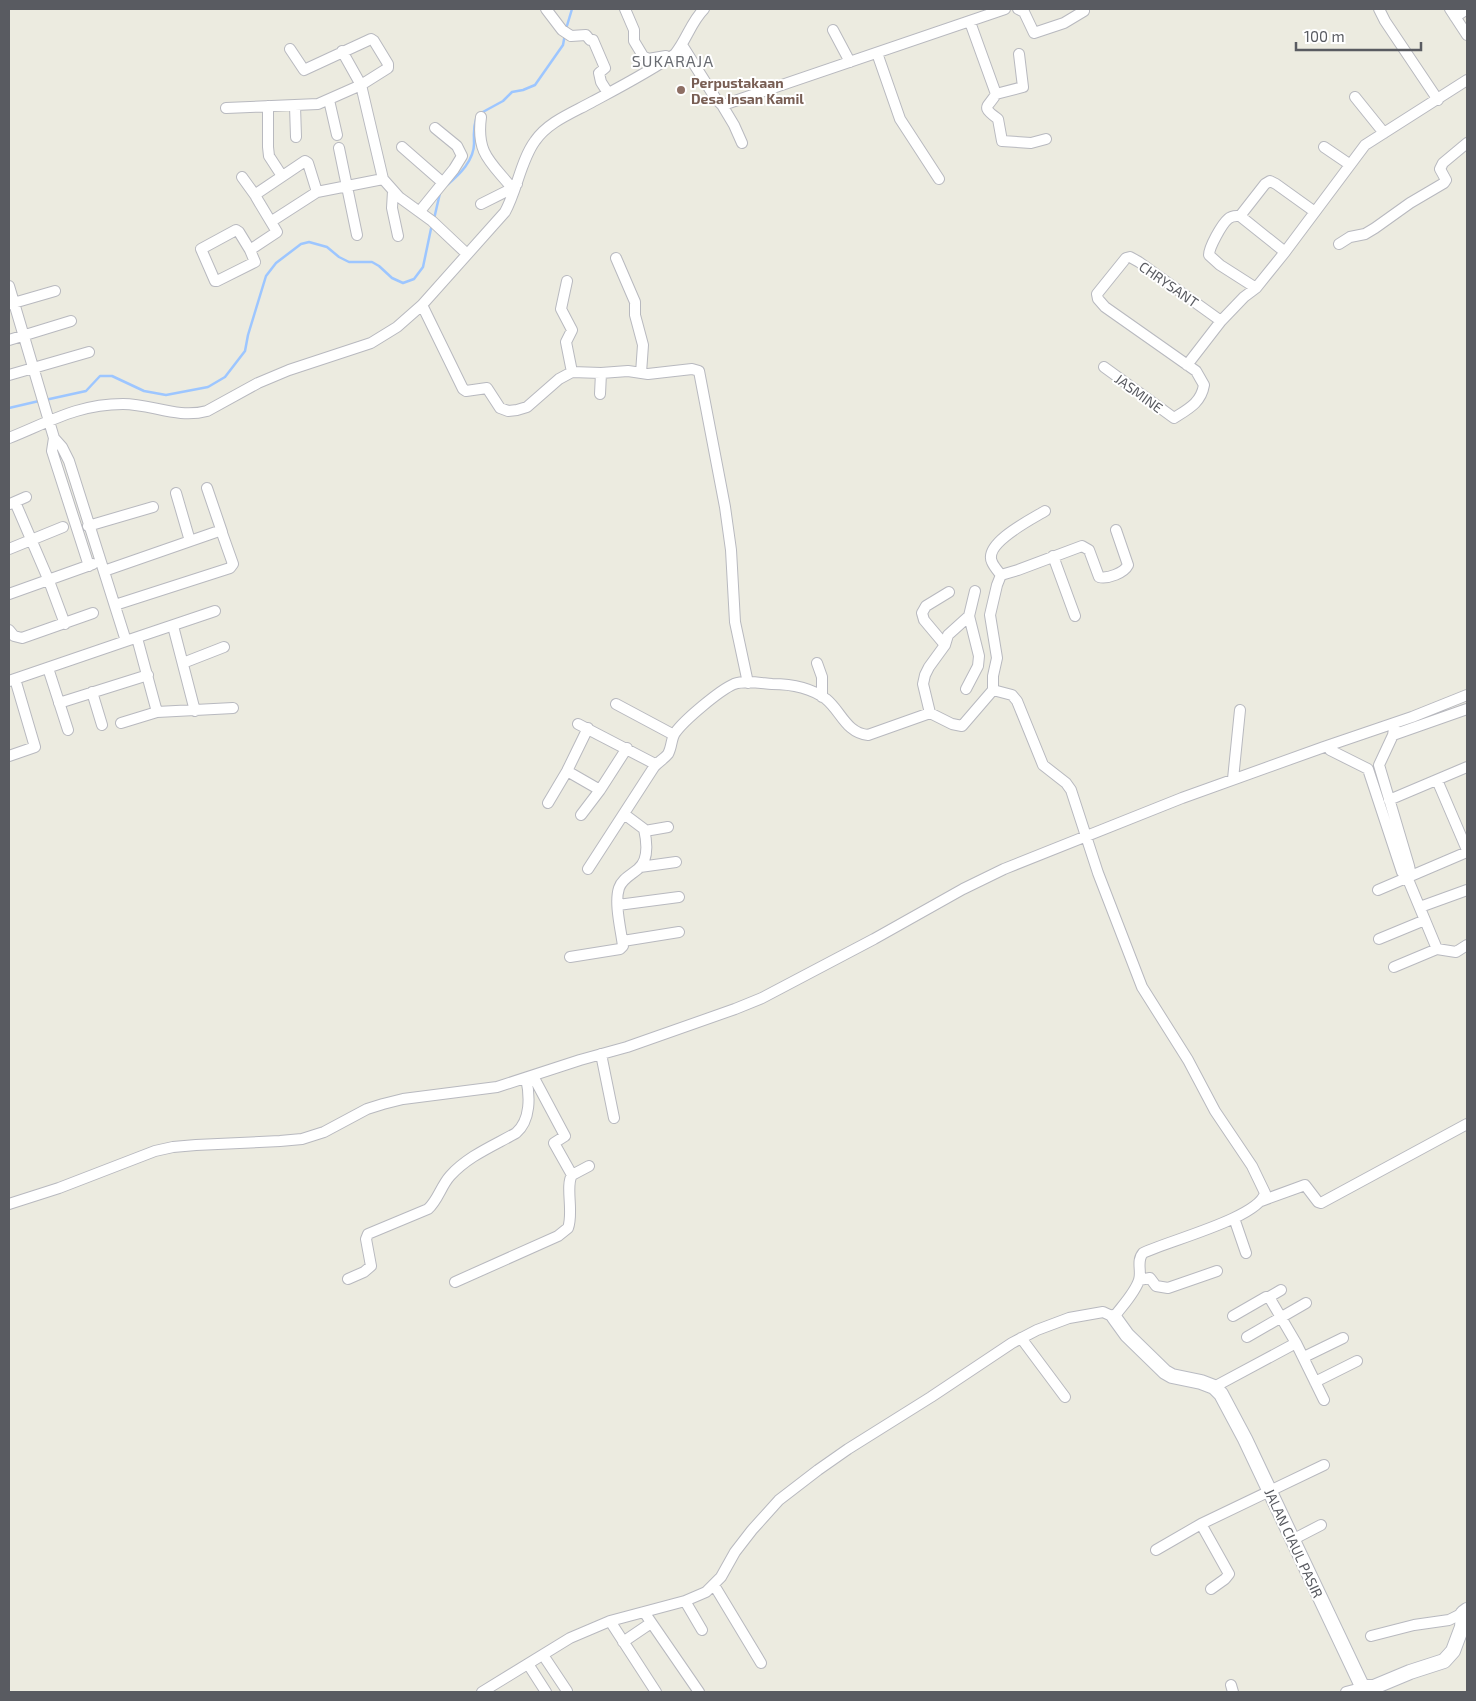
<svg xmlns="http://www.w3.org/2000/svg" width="1476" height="1701" viewBox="0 0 1476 1701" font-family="'Exo 2',sans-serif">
  <rect width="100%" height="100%" fill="#ecebe0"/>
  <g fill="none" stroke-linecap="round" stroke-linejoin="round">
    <path stroke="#9dc6ff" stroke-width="2.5" d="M566,29L572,9
      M481,113L503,101L512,92L523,90L535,85L563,45L565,34
      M447,185C459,175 475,160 474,142C474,132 473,129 476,119
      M434,219L440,193
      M45,400L86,391L100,376H112L144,391L166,395L208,387L225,377L245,351L248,335L266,276L276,263L301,244L309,242L327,247L339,257L349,262H372L379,266L392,278L403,283L414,279L423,267L432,224
      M9,408L39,401"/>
    <g stroke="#b8b9bf" stroke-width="12">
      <path id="street" d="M546,9L562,30L571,36L586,35L590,40H593L605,68L599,73L601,82L608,93
        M625,9L634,30V41L643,56L648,59L666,56
        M1018,9L1024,12L1034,33L1064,23L1084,11
        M1379,9L1385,21L1438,100
        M1450,9L1467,35
        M1455,17L1467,9
        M970,22L996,94C988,108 980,106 998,119L1002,141L1031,143L1046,139
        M833,30L850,62
        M682,45L716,99L722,105L726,104L1005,9
        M342,51L361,85L383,179L399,197L432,221L467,254
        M877,53L900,119L939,179
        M996,94L1023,87L1019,54
        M1355,97L1384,133
        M329,100L337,135
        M722,105L734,125L742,143
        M268,106V147L269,156L282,176
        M295,106L296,137
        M226,108L318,104L361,85L388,68V64L374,41L371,39L304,70L290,49
        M481,117C476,154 491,162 512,188
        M402,147L442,182
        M1324,147L1349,164
        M339,148L357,235
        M242,177L255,195
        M393,191L392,208L398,236
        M481,204L509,190L517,184
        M420,211L454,169L462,156L457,146L435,128
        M1240,216L1285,252
        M272,221L317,192L383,179
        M236,230L239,232L250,250L255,262L217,281H215L201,249Z
        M1339,244L1350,237L1365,234L1375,228L1410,203L1444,183L1446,180L1440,169L1443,163L1467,143
        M250,250L277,232L256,197V194L305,161L308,163L317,192
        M616,258L635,302V315L643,345L641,373
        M567,281L561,309L572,330L566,342L572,372
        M9,286L54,438L62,447L69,461L126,641L215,611
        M1256,288L1220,265L1209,255C1209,247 1222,224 1228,219C1232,215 1236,216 1240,216L1265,184L1270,181L1276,184L1315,212
        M10,304L55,291
        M422,305L463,389L466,391L487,388L500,408L508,411L517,410L527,407L559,379L572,372L601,373L628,371L648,374L692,369L699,371L725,507L731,550L735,622L748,683
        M9,340L71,321
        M1187,365L1221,321L1244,297L1256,288L1285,252L1365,145L1467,80
        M1104,367L1174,418C1188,409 1201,403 1204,385L1196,371L1105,307L1098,299L1097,294L1126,258L1130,257L1139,262L1221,321
        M9,375L89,352
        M600,394L601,373
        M9,438C49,422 78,404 123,404C152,404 177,419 207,411L258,383L289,370L371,343L397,327L422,305L505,212C517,190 521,160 535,141C548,122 572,113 592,102C620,87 649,72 675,54C687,39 691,22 704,9
        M54,438L52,451L89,566
        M207,488L222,532
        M176,493L190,541
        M15,502L49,581L65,624
        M10,504L26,497
        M88,526L153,507
        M9,549L63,527
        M1053,556L1075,616
        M104,571L219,531L222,533L233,564L230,568L115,605
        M1001,575L1018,570L1082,546L1089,550L1099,577C1108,579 1124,573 1128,565L1116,530
        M1001,575C998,571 994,567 992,562C983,543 1032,519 1045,511
        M9,594L93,564
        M173,626L195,711
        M9,630L14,636L22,638L93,613
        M137,638L157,712L233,708
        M945,645L924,620L922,613L926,606L949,592
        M183,663L224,647
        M817,663L822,677V697
        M48,668L68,730
        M9,681L126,641
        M966,689L978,666L979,656L969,616L975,591
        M993,690V676L997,658L990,615L997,585L1001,575
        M92,692L102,725
        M59,703L148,675
        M616,704L674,735
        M930,713L923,684L925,675L929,667L945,645L948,635L969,616
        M121,723L157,712
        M1395,723L1393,735L1379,765L1409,866L1410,871L1407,877
        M578,724L655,764
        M1393,735L1467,709
        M1330,750L1368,769L1402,872L1407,877L1437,949
        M9,756L35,747L15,679
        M567,771L600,790
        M1233,779L1240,710
        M1437,780L1467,850
        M1389,800L1467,767
        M548,803L567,771L588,728
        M581,815L600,790L627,748
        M645,831L668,827
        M640,867L676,862
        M1378,890L1467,852
        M618,905L679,897
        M1420,907L1467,890
        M1379,939L1425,920
        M623,941L679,932
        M570,957L620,949L623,946C621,930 614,903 619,888C622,879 631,875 638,869C649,860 647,842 644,829L624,814
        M1394,967L1437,949L1456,952L1467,945
        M601,1054L614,1118
        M572,1175L589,1166
        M1261,1201L1305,1185L1318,1202L1321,1203L1467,1124
        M9,1204L59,1188L155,1151L173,1147L196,1145L280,1141L302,1139L324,1132L367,1109L383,1104L403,1099L497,1087L580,1060L627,1047L735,1009L762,998L874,939L963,889L1004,869L1182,798L1324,747L1412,717L1467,695
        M1234,1218L1246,1253
        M348,1279L364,1272L371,1266L366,1239L368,1234L428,1209C438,1200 441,1186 450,1176C468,1156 493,1146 516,1133C531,1120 530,1096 526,1078
        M1139,1280L1150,1278L1156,1286L1168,1288L1217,1271
        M455,1282L558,1236L568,1228C574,1212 565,1186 572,1175L554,1143L565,1136L533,1076
        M1269,1297L1281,1290
        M1233,1316L1266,1297H1269L1296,1343
        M1247,1337L1306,1303
        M1021,1338L1065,1397
        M1304,1357L1343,1338
        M1315,1382L1357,1361
        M1214,1387L1296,1343L1324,1400
        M1201,1524L1229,1574L1225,1579L1211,1589
        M1292,1540L1321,1525
        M1156,1550L1201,1524L1324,1465
        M714,1585L761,1663
        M685,1601L702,1630
        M644,1612L699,1692
        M610,1621L656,1692
        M1371,1636L1414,1625L1449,1620L1463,1613
        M623,1642L651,1623
        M543,1655L567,1691
        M528,1664L546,1692
        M1231,1685L1233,1692
        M482,1692L570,1638L610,1621L685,1601L706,1592L721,1577L735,1552L752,1530L779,1500L818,1470L848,1449L931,1397L1012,1343L1037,1330L1069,1318L1103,1312L1114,1317C1122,1306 1135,1293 1139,1280C1142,1271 1136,1261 1143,1253C1167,1241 1259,1218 1265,1193L1252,1166L1215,1111L1188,1060L1142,987L1098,873L1071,790L1066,783L1043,765L1017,701L1012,695L993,690L962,726L952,724L930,713L868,735C846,733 841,711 826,699C811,688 790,684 772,684C760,683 745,680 734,684C720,690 684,720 675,733C671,739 672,747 668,754C664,759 658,762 654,767L588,869
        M1346,1692L1365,1687"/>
    </g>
    <g stroke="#b9bbc2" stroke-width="16">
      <path id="secondary" d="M1114,1317L1127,1335L1165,1372L1172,1376L1201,1382L1214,1387L1221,1394L1245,1439L1361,1684L1365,1687H1374L1410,1672L1444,1661L1453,1651L1462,1627L1463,1613L1467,1610"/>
    </g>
    <use href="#street" stroke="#fff" stroke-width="10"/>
    <use href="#secondary" stroke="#fff" stroke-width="14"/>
  </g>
  <circle fill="#8d6e63" stroke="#fff" stroke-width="2" cx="681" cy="90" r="5"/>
  <g text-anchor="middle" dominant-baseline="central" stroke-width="4" stroke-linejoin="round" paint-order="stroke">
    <g font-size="14" font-weight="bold" fill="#785e54" stroke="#fff" text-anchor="start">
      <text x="691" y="82">Perpustakaan<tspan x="691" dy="16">Desa Insan Kamil</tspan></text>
    </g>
    <g font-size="14" fill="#595b61" stroke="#fff">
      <text transform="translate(1169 284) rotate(35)">CHRYSANT</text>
      <text transform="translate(1139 393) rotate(36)">JASMINE</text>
      <text transform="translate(1294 1543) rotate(65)">JALAN CIAUL PASIR</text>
    </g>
    <g font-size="16" letter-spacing="1" fill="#6a6d73" stroke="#fff">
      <text x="673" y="60">SUKARAJA</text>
    </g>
  </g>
  <rect width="1476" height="1701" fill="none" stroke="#595b61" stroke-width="20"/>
  <path d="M1296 42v8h125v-8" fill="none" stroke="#595b61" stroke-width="2.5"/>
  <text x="1304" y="42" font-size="15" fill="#595b61" stroke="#ffffff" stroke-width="4" paint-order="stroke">100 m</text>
</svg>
